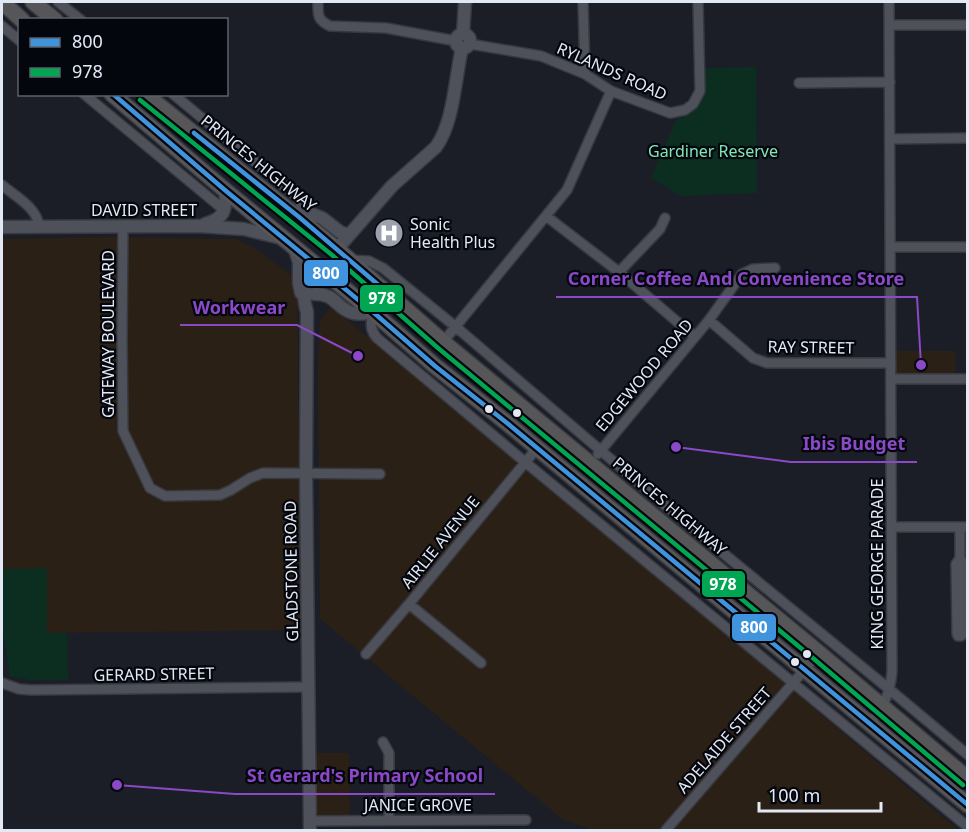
<svg xmlns="http://www.w3.org/2000/svg" width="969" height="832" viewBox="0 0 969 832" font-family="'Noto Sans',sans-serif">
  <rect width="100%" height="100%" fill="#1b1e27"/>
  <path fill="#2b2016" d="M114,237L235,239L254,248L297,279L300,630L47,633V569H2V239Z
    M331,307L526,466L958,830H593L562,819L320,619L318,372L320,320Z
    M895,351H955V375H895Z
    M315,753H349L350,817L320,818L315,813Z"/>
  <path fill="#0c2e20" d="M756,67L757,193L681,196L651,178L676,120C704,113 702,92 703,68Z
    M47,568V633H67L68,680H30L10,676L2,624V569Z"/>
  <g fill="none" stroke-linecap="round" stroke-linejoin="round">
    <g stroke="#373941" stroke-width="12">
      <path id="minor" d="M58,2L81,20
        M318,2C318,15 317,20 330,26L386,28L456,41
        M583,2L585,74
        M889,25H968
        M2,26L20,41
        M470,44L541,56L585,74L611,91L670,113L685,110L693,104L700,91L698,2
        M799,83L890,82
        M84,94L224,210
        M173,94L296,196L304,211
        M890,139L968,138
        M2,185C15,196 38,208 39,227
        M546,216L619,272L695,337
        M123,226L122,338L123,431L150,488L165,496L220,495L231,490L250,478L263,473L380,474
        M890,247H968
        M350,260L369,261L383,268L456,327L668,508L889,689L968,755
        M619,272L660,229L665,218
        M373,312C371,322 369,329 377,338L525,462L968,827
        M709,320L753,358L767,363H891
        M443,342L567,190L611,91
        M891,379H968
        M598,454L709,320L742,274L753,269L775,268
        M892,527H968
        M960,527V558L956,564L957,633L958,636H961
        M960,558L964,565V633L961,636
        M409,604L481,663
        M366,654L409,604L537,448
        M2,683L19,689L31,690L308,687
        M869,725C883,708 890,694 892,672L889,2
        M383,742L389,753V820
        M310,821L526,820
        M666,830L819,653"/>
    </g>
    <g stroke="#373941" stroke-width="15">
      <path id="secondary" d="M456 41a7 7 0 1 1 14 0a7 7 0 1 1-14 0Z
        M463,34L465,2
        M299,217L304,211L322,218L340,232L349,235
        M205,224C226,218 225,210 226,191
        M2,227L198,226L244,229L281,238
        M294,247L299,262V283L301,293
        M337,249L392,186L436,147C454,122 455,78 462,48
        M314,294C336,293 336,309 353,313C360,315 367,313 373,312
        M310,830L306,473L307,312C301,292 304,281 318,266"/>
    </g>
    <g stroke="#373941" stroke-width="18">
      <path id="trunk" d="M2,2L22,20
        M33,2L55,20
        M112,94L226,191L373,312L435,366L507,423L968,805
        M145,94L337,249L443,342L819,653L968,779"/>
    </g>
    <use href="#minor" stroke="#4e5159" stroke-width="9"/>
    <use href="#secondary" stroke="#4e5159" stroke-width="12"/>
    <use href="#trunk" stroke="#565558" stroke-width="15"/>
    <g stroke="#04060d" stroke-width="9">
      <path id="bus-1" d="M113,94L226,191L373,312L435,366L507,423L968,805
        M194,133L299,217L389,294"/>
    </g>
    <g stroke="#04060d" stroke-width="9">
      <path id="bus-2" d="M140,100L332,255L438,348L814,659L963,785"/>
    </g>
    <use href="#bus-1" stroke="#4094de" stroke-width="4.5"/>
    <use href="#bus-2" stroke="#00a651" stroke-width="4.5"/>
  </g>
  <defs>
    <g id="hospital-disc" transform="scale(1.5)"><circle r="9.5" fill="#9da1ad" stroke="#04060d"/><path d="M-5-5h3v3.5h4V-5h3V5h-3V1.5h-4V5h-3Z" fill="#fff"/></g>
  </defs>
  <g fill-rule="evenodd">
    <use href="#hospital-disc" x="389" y="233"/>
  </g>
  <g fill="#e3e8f5" stroke="#04060d" stroke-width="2">
    <circle cx="489" cy="409" r="5"/>
    <circle cx="517" cy="413" r="5"/>
    <circle cx="807" cy="654" r="5"/>
    <circle cx="795" cy="662" r="5"/>
  </g>
  <g text-anchor="middle" dominant-baseline="central" stroke-width="4.5" stroke-linejoin="round" paint-order="stroke">
    <g font-size="16" fill="#e3e8f5" stroke="#04060d">
      <text transform="translate(612 71) rotate(24)">RYLANDS ROAD</text>
      <text transform="translate(259 163) rotate(39)">PRINCES HIGHWAY</text>
      <text x="144" y="210">DAVID STREET</text>
      <text transform="translate(108 334) rotate(-90)">GATEWAY BOULEVARD</text>
      <text transform="translate(811 347) rotate(1)">RAY STREET</text>
      <text transform="translate(644 375) rotate(-50)">EDGEWOOD ROAD</text>
      <text transform="translate(670 506) rotate(40)">PRINCES HIGHWAY</text>
      <text transform="translate(440 542) rotate(-51)">AIRLIE AVENUE</text>
      <text transform="translate(877 564) rotate(-90)">KING GEORGE PARADE</text>
      <text transform="translate(291 571) rotate(-91)">GLADSTONE ROAD</text>
      <text transform="translate(154 674) rotate(-1)">GERARD STREET</text>
      <text transform="translate(724 740) rotate(-49)">ADELAIDE STREET</text>
      <text x="418" y="805">JANICE GROVE</text>
    </g>
    <g font-size="16" fill="#82e6b4" stroke="#04060d">
      <text x="713" y="151">Gardiner Reserve</text>
    </g>
    <g font-size="16" fill="#e3e8f5" stroke="#04060d" text-anchor="start">
      <text x="410" y="224">Sonic<tspan x="410" dy="18">Health Plus</tspan></text>
    </g>
  </g>
  <path fill="none" stroke="#8b48c7" stroke-width="2" d="M921 365L917 297H556M358 356L297 325H180M676 447L791 462H917M117 785L235 794H495"/>
  <g fill="#8b48c7" stroke="#04060d" stroke-width="2">
    <circle cx="921" cy="365" r="6"/>
    <circle cx="358" cy="356" r="6"/>
    <circle cx="676" cy="447" r="6"/>
    <circle cx="117" cy="785" r="6"/>
  </g>
  <g font-size="18" text-anchor="middle" font-weight="bold" fill="#8b48c7" stroke="#04060d" stroke-width="4.5" stroke-linejoin="round" paint-order="stroke">
    <text x="736" y="285">Corner Coffee And Convenience Store</text>
    <text x="239" y="314">Workwear</text>
    <text x="854" y="450">Ibis Budget</text>
    <text x="365" y="782">St Gerard's Primary School</text>
  </g>
  <g stroke="#04060d" stroke-width="2">
    <rect x="303" y="259" width="46" height="28" rx="6" fill="#4094de"/>
    <rect x="359" y="284" width="45" height="29" rx="6" fill="#00a651"/>
    <rect x="701" y="570" width="45" height="28" rx="6" fill="#00a651"/>
    <rect x="731" y="613" width="46" height="29" rx="6" fill="#4094de"/>
  </g>
  <g font-size="16" text-anchor="middle" font-weight="bold" fill="#fff">
    <text x="326" y="279">800</text>
    <text x="382" y="304">978</text>
    <text x="723" y="590">978</text>
    <text x="754" y="633">800</text>
  </g>
  <rect width="969" height="832" fill="none" stroke="#e3e8f5" stroke-width="6"/>
  <rect x="18" y="18" width="210" height="78" fill="#04060d" stroke="#5d606a" stroke-width="1.5"/>
  <rect x="30" y="38" width="30" height="9" fill="#4094de" stroke="#5d606a" stroke-width="1.5"/>
  <text x="72" y="48" font-size="18" fill="#e3e8f5">800</text>
  <rect x="30" y="68" width="30" height="9" fill="#00a651" stroke="#5d606a" stroke-width="1.5"/>
  <text x="72" y="78" font-size="18" fill="#e3e8f5">978</text>
  <path d="M759 802v9h122v-9" fill="none" stroke="#e3e8f5" stroke-width="3"/>
  <text x="768" y="802" font-size="18" fill="#e3e8f5" stroke="#04060d" stroke-width="4.5" paint-order="stroke">100 m</text>
</svg>
